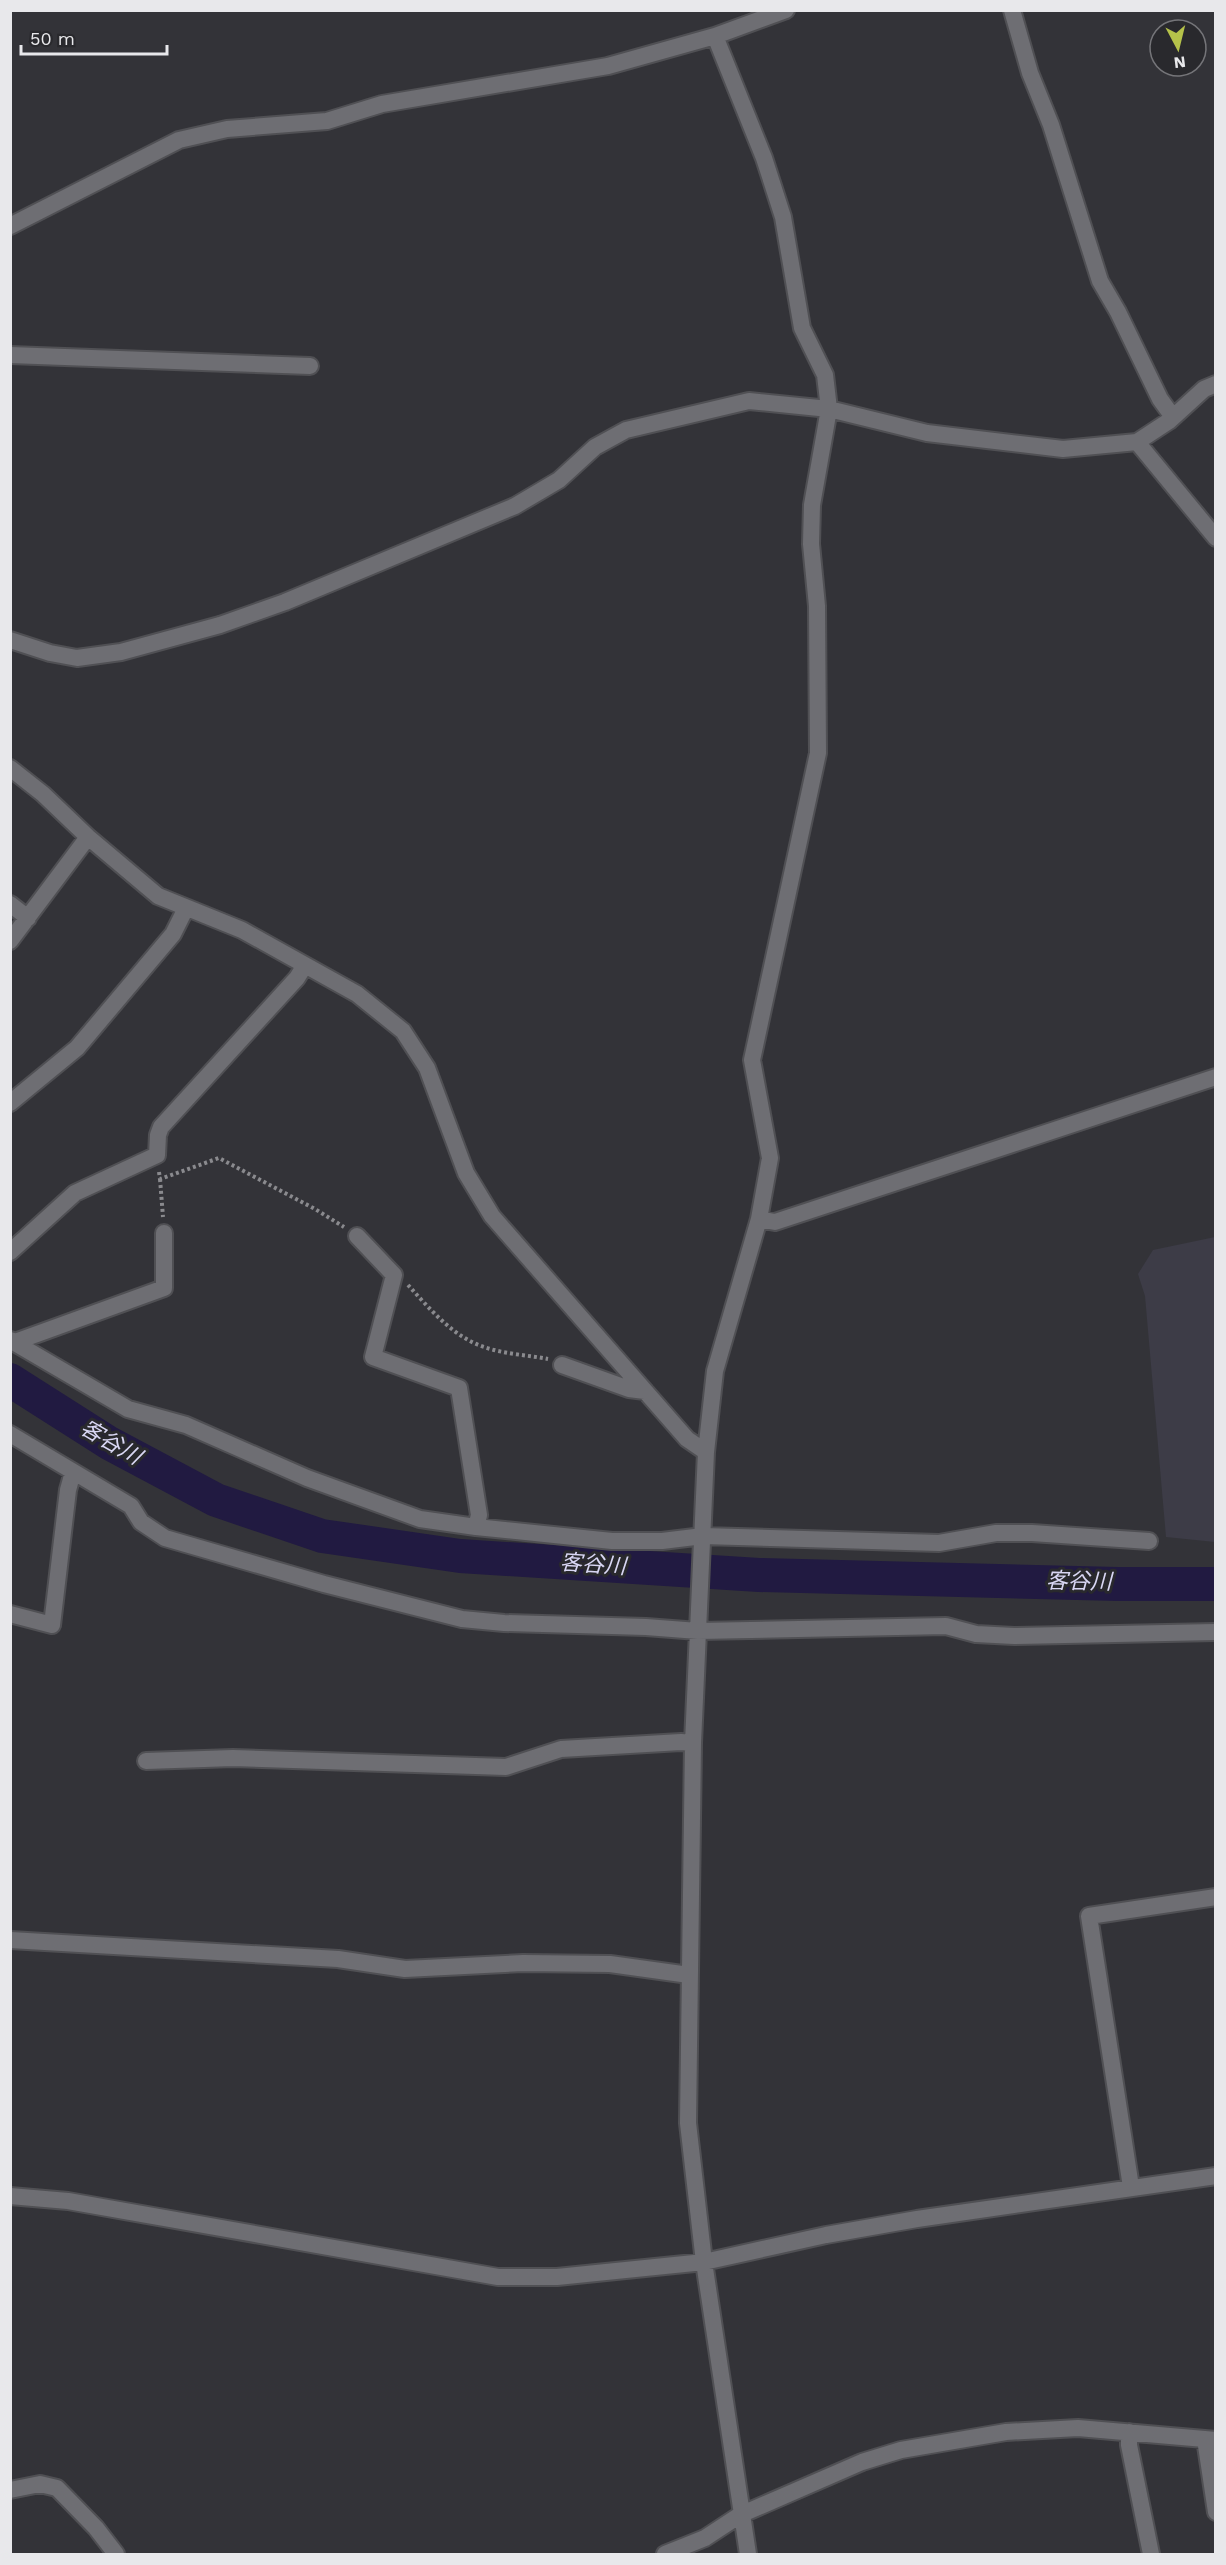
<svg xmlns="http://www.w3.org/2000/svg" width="1226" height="2565" viewBox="0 0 1226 2565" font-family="'Work Sans','Noto Sans JP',sans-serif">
  <rect width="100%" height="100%" fill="#333338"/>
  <path fill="#3d3c47" d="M1215,1237H1216L1215,1542L1166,1537L1145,1296L1138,1274L1153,1250Z"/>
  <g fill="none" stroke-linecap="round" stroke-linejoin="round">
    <path stroke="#211a41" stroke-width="34" d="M10,1380L109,1443L216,1500L322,1536L460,1556L759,1575L1118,1584H1216"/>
    <g stroke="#505054" stroke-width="20">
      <path id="minor" d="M1012,10L1030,73L1051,125L1100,281L1118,312L1160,399L1173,417
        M715,36L786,10
        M10,226L179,140L227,129L327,121L382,104L608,66L715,36L764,158L783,217L802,328L825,375L829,409L812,505L811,544L817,606L818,753L752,1060L770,1158L759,1219L715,1371L706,1452L693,1743L688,2123L704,2262L748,2554
        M10,355L310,366
        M1137,442L1216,538
        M10,640L50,653L77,658L121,652L220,625L285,602L515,506L559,480L595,447L626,430L749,401L829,409L927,433L1063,449L1137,442L1169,421L1204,389L1216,384
        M10,768L43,794L88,837L158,896L242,930L357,994L403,1031L427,1068L466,1173L492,1216L687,1439L706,1452
        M10,904L28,918
        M10,941L88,837
        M10,1103L77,1048L173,934L186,908
        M759,1219L775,1222L1216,1077
        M357,1236L394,1275L373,1357L459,1388L479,1515L476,1527
        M10,1252L75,1193L157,1155L158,1135L161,1127L297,978L305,965
        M10,1340L128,1409L186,1425L307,1478L420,1519L476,1527L612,1541H662L703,1536L939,1543L996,1533H1032L1149,1541
        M15,1342L164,1288V1233
        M562,1365L629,1389L645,1391
        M10,1434L131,1506L141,1522L165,1538L324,1584L462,1619L504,1623L646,1627L698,1631L946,1626L976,1634L1014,1636L1216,1632
        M10,1614L52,1625L68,1490L73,1472
        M146,1761L233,1758L506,1767L561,1749L681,1742L693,1743
        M10,1940L338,1959L405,1969L523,1963L610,1964L689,1975
        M1131,2187L1089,1916L1216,1897
        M10,2196L68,2201L498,2277H557L704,2262L826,2235L917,2219L1216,2176
        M1129,2432V2445L1151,2554
        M1205,2439L1216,2512
        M10,2490L40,2484L57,2488L96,2528L116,2554
        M665,2554L705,2538L740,2515L862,2462L901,2450L1006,2432L1078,2428L1216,2440"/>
    </g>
    <path stroke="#8a8a8e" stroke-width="4" stroke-dasharray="3 3" stroke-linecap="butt" d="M159,1172L160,1179L219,1158L315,1209L344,1227
      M160,1179L163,1217
      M408,1285C429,1308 453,1337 484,1347C504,1354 527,1355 548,1359"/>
    <use href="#minor" stroke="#6e6e73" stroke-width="16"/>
  </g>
  <g text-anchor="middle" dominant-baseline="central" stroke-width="6" stroke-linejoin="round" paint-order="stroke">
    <g font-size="22" font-style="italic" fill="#d9d7f4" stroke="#29292d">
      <text transform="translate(111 1442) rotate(30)">客谷川</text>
      <text transform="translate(593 1564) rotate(4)">客谷川</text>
      <text transform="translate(1079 1581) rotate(1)">客谷川</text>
    </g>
  </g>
  <rect width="1226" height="2565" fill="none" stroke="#e8e8eb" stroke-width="24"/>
  <g transform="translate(1178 48) rotate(173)"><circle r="28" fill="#29292d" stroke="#757579" stroke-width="1.5"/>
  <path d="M0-4.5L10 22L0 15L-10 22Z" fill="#b5c24a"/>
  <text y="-9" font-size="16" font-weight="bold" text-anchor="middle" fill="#e8e8eb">N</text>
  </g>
  <path d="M21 45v9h146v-9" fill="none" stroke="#e8e8eb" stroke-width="3"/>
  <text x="30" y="45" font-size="18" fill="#e8e8eb" stroke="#29292d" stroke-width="4.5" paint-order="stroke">50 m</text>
</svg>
